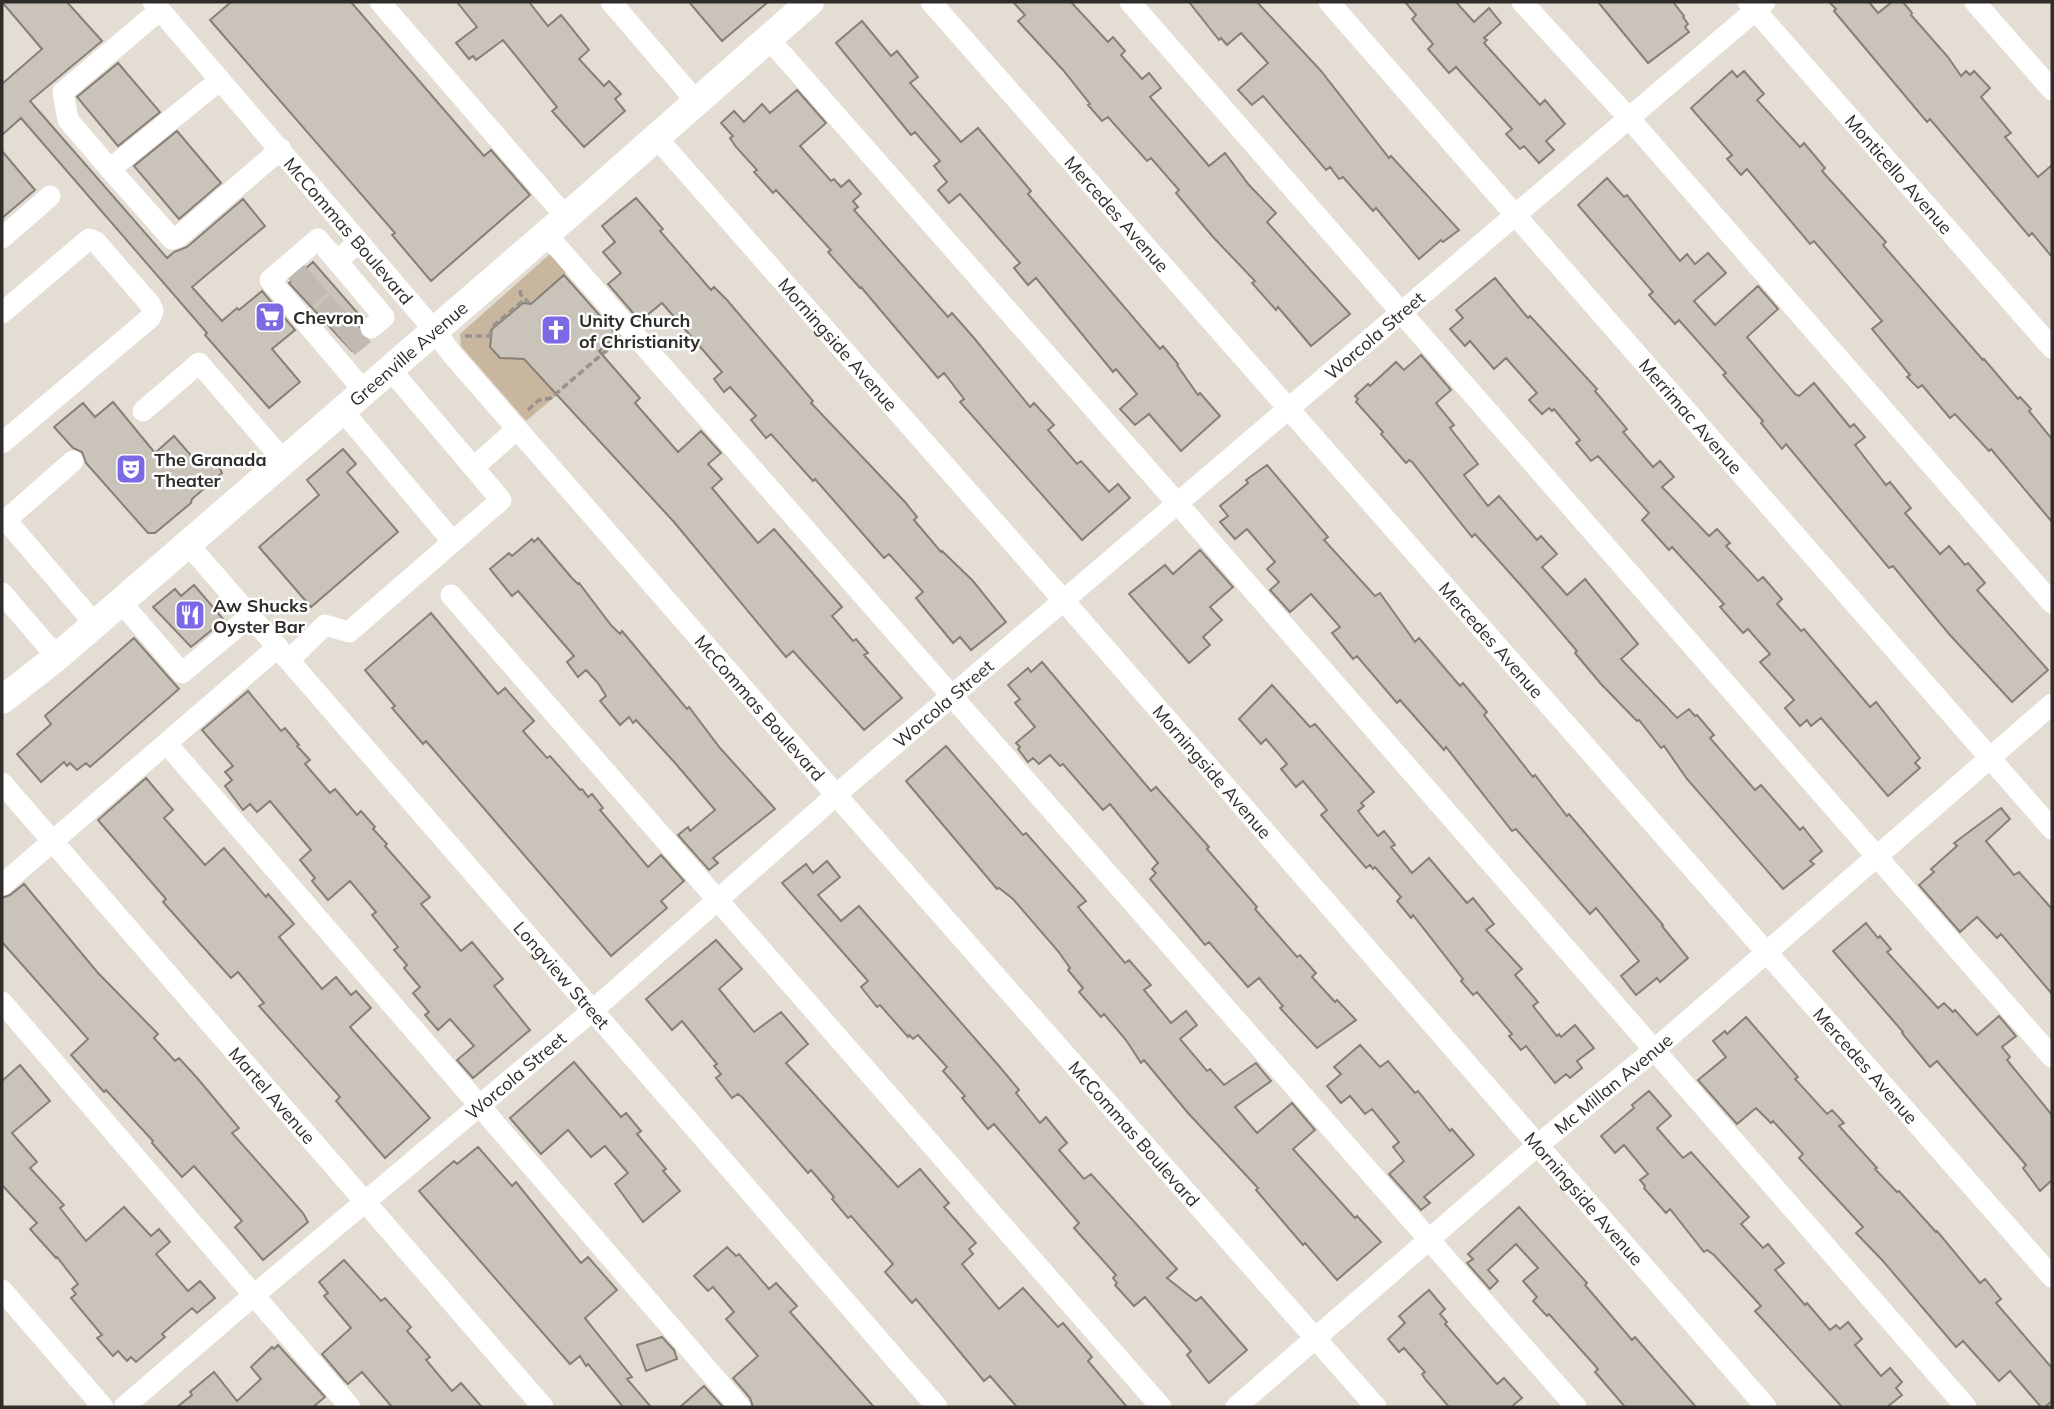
<svg xmlns="http://www.w3.org/2000/svg" width="2054" height="1409" viewBox="0 0 2054 1409" font-family="Mulish,sans-serif">
  <rect width="100%" height="100%" fill="#e4ddd4"/>
  <path fill="#c8b69e" d="M550,254L568,271L532,304L523,303L492,329L490,347L500,358L515,359L520,355L552,390L623,331L627,336L526,421L461,346L460,334Z"/>
  <path fill="#c9c3ba" stroke="#868078" stroke-width="2" d="M2,2H67L102,41L30,101L167,258L174,252L187,247L243,199L265,226L192,287L222,321L237,308L239,310L262,291L295,330L272,349L300,382L269,408L205,335L207,333L21,118L2,135V84L42,49Z
    M231,2H351L484,156L491,150L530,195L431,281L392,235L395,233L210,20Z
    M457,2H529L548,26L561,15L589,50L579,59L604,86L609,81L621,94L615,99L625,111L584,147L552,111L557,107L503,40L476,60L473,56L469,59L456,43L477,27Z
    M689,2H768L722,41Z
    M1013,2H1071L1108,42L1113,37L1125,51L1121,55L1142,79L1149,73L1161,88L1150,97L1209,166L1225,153L1249,185L1276,213L1267,222L1350,314L1311,346L1278,307L1276,310L1252,283L1255,281L1213,237L1176,193L1179,190L1151,158L1147,161L1108,117L1102,121L1088,105L1090,104L1063,70L1018,21L1025,15Z
    M1189,2H1257L1321,71L1389,158L1391,156L1459,230L1443,242L1441,240L1419,259L1376,208L1373,211L1343,177L1339,179L1330,167L1326,170L1263,96L1252,105L1238,90L1268,63L1241,33L1227,45L1221,38L1219,40Z
    M1405,2H1456L1474,22L1489,8L1501,23L1484,38L1487,40L1484,43L1540,105L1545,100L1565,124L1546,141L1554,150L1539,163L1524,146L1520,149L1506,134L1512,129L1456,67L1449,73L1428,49L1433,44L1412,19L1416,15Z
    M1598,2H1673L1684,16L1683,17L1688,24L1685,27L1689,32L1648,63Z
    M1829,2H1869L1878,13L1892,2H1903L1912,13L1911,15L1948,57L1961,76L1966,71L1970,75L1974,71L1990,88L1981,97L2011,133L2005,137L2038,177L2052,165V257L2032,233L2029,236L1930,119L1927,122L1834,11L1836,9Z
    M862,21L891,56L897,51L918,77L910,83L961,142L978,128L1031,191L1028,194L1160,349L1163,346L1178,364L1177,365L1198,395L1200,393L1220,416L1181,451L1149,414L1135,425L1120,409L1137,394L1116,369L1113,372L1036,278L1028,285L1014,268L1020,263L960,194L949,203L938,190L947,182L934,166L940,161L915,132L911,135L836,43Z
    M118,63L160,112L118,146L77,97Z
    M1732,71L1737,77L1744,71L1764,94L1757,100L1800,147L1804,143L1825,168L1822,171L1886,242L1883,245L1983,360L1984,359L2018,399L2020,397L2031,409L2029,411L2052,439V522L1991,449L1989,451L1955,414L1950,418L1922,385L1918,388L1907,377L1910,375L1872,329L1882,321L1814,241L1810,244L1747,169L1741,175L1727,159L1732,155L1691,108Z
    M797,90L826,123L800,146L831,181L834,179L841,187L849,180L861,194L853,201L858,207L854,210L948,317L952,313L974,338L1030,407L1034,403L1054,425L1048,430L1077,464L1081,461L1109,492L1118,484L1130,498L1082,540L960,402L964,399L944,373L938,378L861,287L860,288L828,252L831,250L776,190L773,193L754,172L757,170L736,147L730,138L733,136L721,123L734,111L744,122L762,104L770,113Z
    M177,131L221,183L179,219L134,166Z
    M2,151L35,190L2,218Z
    M1607,178L1624,197L1627,195L1680,261L1687,254L1695,264L1708,253L1726,273L1694,301L1715,325L1758,286L1778,309L1747,337L1795,394L1799,396L1814,383L1850,427L1854,424L1865,437L1855,445L1886,485L1890,482L1911,508L1905,513L1940,554L1949,546L1965,565L1968,563L1985,583L1977,590L2048,670L2012,702L1949,634L1893,566L1889,568L1786,444L1782,449L1761,423L1763,421L1723,375L1726,373L1679,320L1675,324L1649,295L1653,292L1578,205Z
    M636,198L663,229L660,231L711,290L714,287L727,300L813,401L811,403L905,502L917,517L914,520L941,552L942,551L973,581L1006,622L971,650L960,637L953,643L916,598L923,592L889,554L884,558L815,479L813,481L771,434L766,438L751,420L756,416L730,387L724,392L714,379L722,372L662,303L640,321L608,284L621,273L603,252L615,242L602,226Z
    M313,262L362,318L358,330L366,340L352,351L289,283Z
    M564,275L617,335L599,351L640,398L635,403L678,452L701,431L721,453L708,464L722,479L712,488L758,543L774,529L842,607L832,616L853,641L856,639L868,653L864,655L902,698L864,730L793,651L786,657L674,522L524,359L500,358L490,347L492,329L523,303L531,304Z
    M1495,278L1528,318L1530,316L1597,389L1595,391L1627,429L1623,432L1653,467L1660,461L1674,477L1662,487L1709,536L1717,529L1730,543L1726,546L1758,581L1763,577L1782,599L1777,604L1801,631L1804,629L1870,707L1876,702L1920,758L1915,763L1920,768L1888,796L1821,718L1811,726L1807,720L1800,726L1785,708L1794,700L1760,662L1770,654L1748,629L1743,633L1720,607L1724,604L1672,547L1669,550L1642,520L1649,513L1598,456L1591,461L1576,443L1580,440L1554,409L1552,411L1549,408L1542,414L1529,400L1537,393L1506,358L1494,369L1470,341L1465,346L1450,329L1463,318L1456,310Z
    M1421,355L1451,390L1436,403L1454,425L1450,428L1478,464L1464,475L1488,506L1499,496L1537,540L1541,536L1557,554L1542,567L1567,595L1585,579L1638,644L1621,659L1677,718L1689,709L1695,716L1697,715L1714,735L1710,738L1755,790L1761,785L1800,830L1803,827L1822,851L1810,861L1814,864L1783,889L1687,779L1664,746L1661,748L1639,720L1637,721L1601,684L1575,653L1577,651L1525,590L1475,534L1472,537L1412,462L1409,460L1406,463L1381,434L1383,432L1356,402L1358,399L1355,396L1368,384L1370,386L1396,362L1404,370Z
    M113,402L155,453L174,436L201,467L214,457L222,473L192,499L191,503L155,533H148L86,463L82,452L73,448L54,427L83,403L95,417Z
    M343,449L356,464L347,472L398,532L311,607L259,547L319,495L307,480Z
    M1267,465L1328,537L1324,540L1375,596L1380,593L1415,642L1419,638L1460,686L1463,683L1487,712L1484,715L1533,777L1535,775L1567,816L1569,814L1663,925L1662,926L1688,958L1660,982L1657,978L1636,995L1621,976L1639,961L1596,908L1590,914L1516,829L1512,831L1446,747L1444,750L1400,700L1397,703L1357,656L1353,659L1332,633L1340,627L1311,594L1290,612L1270,590L1279,582L1267,569L1275,562L1247,529L1235,539L1220,522L1228,516L1220,506L1248,483L1246,480Z
    M538,538L571,577L578,584L579,583L611,625L620,634L622,631L687,709L689,707L720,748L775,809L713,858L718,863L709,870L678,835L688,827L690,831L715,810L676,764L636,720L633,723L629,717L620,725L600,701L606,696L598,683L586,670L578,677L567,662L574,656L518,591L512,596L490,569L509,553L512,556L532,539L534,542Z
    M1200,550L1233,587L1210,607L1222,620L1203,637L1210,645L1189,663L1129,594L1165,565L1173,574Z
    M194,585L224,620L191,647L153,607L175,589L181,596Z
    M431,613L498,694L505,688L534,721L523,731L547,758L550,756L580,790L582,789L588,797L592,794L603,808L600,810L648,867L661,855L684,881L661,901L667,908L611,956L426,741L423,744L392,708L395,706L365,670Z
    M134,638L179,689L90,767L86,763L77,770L70,763L67,766L64,762L41,782L17,754L51,724L45,716Z
    M1042,662L1151,791L1156,787L1209,847L1207,849L1257,907L1255,909L1297,957L1300,955L1316,973L1312,977L1335,1002L1337,1000L1356,1020L1317,1048L1280,1008L1283,1006L1259,978L1248,987L1209,942L1205,945L1186,922L1150,879L1156,873L1152,869L1158,863L1110,804L1103,810L1063,764L1060,766L1050,755L1039,764L1033,758L1028,762L1018,749L1020,747L1016,743L1035,727L1015,703L1020,699L1008,685L1028,668L1031,672Z
    M1272,685L1310,727L1315,724L1374,792L1361,803L1364,806L1358,811L1378,836L1384,831L1395,845L1391,847L1412,873L1429,858L1467,903L1473,898L1494,924L1486,930L1522,969L1515,975L1538,1002L1533,1006L1557,1036L1559,1034L1561,1037L1575,1025L1594,1048L1577,1061L1582,1068L1570,1078L1566,1074L1555,1083L1526,1046L1521,1050L1509,1036L1512,1034L1477,992L1473,995L1461,981L1463,979L1413,915L1411,918L1397,901L1401,897L1375,867L1373,869L1370,865L1366,868L1321,815L1327,810L1303,781L1296,787L1281,769L1287,764L1266,739L1261,744L1239,719Z
    M248,691L281,731L285,728L299,745L297,746L310,760L305,764L330,793L335,789L357,815L361,811L375,827L373,829L387,844L385,846L430,897L421,904L461,951L472,942L503,979L494,986L530,1030L473,1078L457,1060L474,1046L450,1019L438,1030L425,1015L429,1012L413,993L420,987L404,968L407,965L394,950L398,947L372,915L376,912L350,881L328,900L312,881L315,878L300,860L311,850L270,801L257,812L250,804L243,810L225,786L232,780L225,772L233,766L202,730Z
    M946,746L1023,835L1026,833L1086,901L1078,907L1125,963L1129,960L1151,985L1144,990L1171,1023L1186,1011L1197,1025L1180,1039L1207,1071L1210,1069L1224,1085L1256,1063L1271,1081L1235,1107L1257,1133L1292,1103L1315,1130L1293,1149L1355,1218L1357,1216L1381,1242L1337,1280L1305,1243L1303,1245L1256,1190L1258,1188L1188,1113L1144,1060L1141,1063L1126,1040L1104,1014L1101,1017L1079,992L1083,988L1068,970L1070,968L1058,951L1013,899L999,888L997,889L906,781Z
    M146,778L173,810L164,818L205,865L224,848L266,897L268,894L294,924L279,937L322,989L336,977L351,995L356,991L371,1008L350,1027L430,1118L385,1158L336,1101L340,1097L259,1006L264,1003L238,972L231,978L195,938L163,902L166,899L98,820Z
    M2001,808L2010,819L1986,841L2014,875L2019,872L2052,909V994L2001,934L1997,938L1977,917L1960,932L1919,885L1934,872L1931,869L1957,846L1954,843Z
    M827,861L840,877L818,895L841,921L859,906L999,1066L1019,1090L1016,1093L1040,1123L1046,1117L1067,1143L1059,1150L1084,1179L1091,1174L1177,1269L1167,1278L1196,1301L1201,1297L1247,1350L1209,1383L1187,1355L1191,1351L1145,1297L1134,1306L1115,1285L1117,1283L1113,1278L1116,1275L1074,1228L1079,1223L994,1124L988,1129L962,1098L965,1096L943,1071L947,1067L918,1035L913,1039L909,1035L908,1037L880,1005L877,1007L861,987L868,981L782,883L806,864L813,873Z
    M24,884L98,973L158,1034L154,1038L175,1061L179,1058L198,1079L239,1128L232,1133L303,1213L308,1222L263,1260L235,1227L242,1221L194,1166L182,1177L152,1143L153,1141L106,1090L104,1092L71,1055L88,1039L2,942V898L10,895Z
    M1866,923L1878,938L1880,936L1891,949L1887,952L1938,1008L1944,1003L1953,1012L1955,1010L1977,1035L1999,1016L2016,1036L2002,1047L2010,1057L2007,1060L2052,1115V1180L2040,1191L2023,1168L2026,1165L1937,1061L1930,1067L1902,1033L1903,1032L1833,951Z
    M716,940L742,969L719,989L754,1032L781,1012L808,1044L786,1063L898,1187L920,1169L949,1203L944,1207L976,1243L969,1249L973,1254L962,1264L999,1309L1023,1288L1058,1327L1063,1323L1092,1357L1088,1361L1127,1407H1017L990,1376L984,1381L916,1299L912,1303L885,1272L893,1264L851,1216L848,1218L832,1199L834,1197L811,1170L808,1173L742,1097L738,1094L732,1098L716,1078L721,1074L714,1066L717,1064L682,1021L672,1030L646,999Z
    M1746,1017L1798,1077L1795,1079L1827,1114L1832,1110L1844,1123L1839,1126L1877,1168L1875,1169L1897,1192L1899,1191L1936,1232L1937,1231L1980,1283L1985,1279L2001,1299L1996,1303L2052,1368V1401L2045,1407H2041L2010,1371L1999,1381L1963,1341L1956,1347L1883,1261L1856,1233L1863,1227L1799,1158L1803,1154L1773,1121L1771,1123L1756,1108L1737,1124L1698,1080L1726,1057L1713,1041L1725,1031L1727,1034Z
    M1360,1045L1380,1067L1388,1061L1415,1093L1418,1091L1450,1131L1452,1129L1474,1155L1424,1197L1430,1203L1421,1210L1389,1174L1404,1161L1393,1147L1399,1142L1372,1109L1365,1114L1350,1096L1341,1103L1327,1086L1341,1074L1334,1067Z
    M574,1062L621,1117L626,1113L641,1131L637,1134L666,1169L663,1171L680,1191L643,1222L615,1184L628,1173L605,1146L591,1157L568,1130L541,1154L510,1118Z
    M20,1065L50,1101L12,1133L37,1162L30,1168L64,1205L60,1208L86,1241L124,1207L151,1236L159,1229L170,1242L156,1254L188,1291L200,1281L215,1298L197,1313L192,1308L162,1334L165,1337L136,1362L131,1357L127,1361L118,1351L113,1356L97,1338L102,1335L71,1298L76,1294L72,1289L78,1284L57,1257L56,1258L30,1229L37,1223L2,1185V1081Z
    M1649,1091L1671,1116L1657,1128L1683,1158L1691,1152L1749,1217L1741,1224L1763,1248L1768,1244L1784,1263L1775,1270L1805,1305L1807,1303L1830,1330L1836,1325L1840,1329L1848,1322L1862,1339L1855,1345L1881,1376L1890,1368L1902,1382L1896,1388L1902,1395L1887,1407H1842L1755,1311L1761,1306L1714,1255L1707,1250L1704,1252L1670,1209L1666,1213L1644,1188L1645,1186L1640,1180L1648,1174L1624,1145L1615,1153L1601,1136L1634,1108L1632,1105Z
    M478,1147L512,1186L516,1182L581,1263L588,1257L617,1290L585,1318L632,1377L627,1379L651,1407H623L588,1364L586,1366L580,1356L570,1364L419,1191L454,1161L457,1164Z
    M1519,1207L1587,1283L1585,1285L1632,1340L1635,1337L1696,1407H1625L1595,1372L1598,1369L1549,1314L1547,1316L1533,1301L1537,1297L1523,1281L1538,1268L1516,1244L1488,1270L1498,1281L1490,1289L1467,1263L1473,1259L1468,1254Z
    M727,1247L736,1256L739,1254L769,1289L776,1283L797,1306L790,1312L874,1407H753L750,1398L733,1378L758,1356L726,1319L734,1312L713,1287L708,1291L694,1276Z
    M344,1260L381,1301L385,1298L411,1327L407,1331L430,1357L426,1360L452,1391L461,1383L482,1407H392L362,1372L348,1384L344,1380L322,1354L351,1328L324,1296L328,1293L319,1282Z
    M1429,1290L1445,1309L1440,1314L1447,1322L1445,1324L1497,1384L1504,1378L1522,1398L1511,1407H1449L1425,1379L1422,1374L1425,1372L1404,1348L1399,1352L1388,1339L1405,1323L1399,1316Z
    M662,1337L674,1350L677,1359L646,1371L637,1345Z
    M278,1345L325,1397L313,1407H177L192,1395L190,1392L214,1372L237,1401L261,1379L251,1367L272,1347L274,1349Z
    M704,1386L723,1407H680Z"/>
  <g fill="none" stroke-linecap="round" stroke-linejoin="round">
    <path stroke="#c0bab2" stroke-width="21" stroke-dasharray="21 10" stroke-linecap="butt" d="M294,285L316,265
      M305,298L327,278
      M322,317L344,298
      M336,333L358,314
      M348,347L371,328"/>
    <path stroke="#97928c" stroke-width="3.5" stroke-dasharray="7 3.5" stroke-linecap="butt" d="M520,290L521,295L529,303
      M465,336H491
      M490,336L492,327L525,299
      M528,410L539,400L551,398L615,343"/>
    <g stroke="#fff" stroke-width="21">
      <path id="s1" d="M153,2L435,331L451,353L836,795L1376,1407"/>
      <path d="M380,2L566,217"/>
      <path d="M611,2L696,101"/>
      <path id="s2" d="M931,2L2052,1277"/>
      <path d="M1130,2L2052,1057"/>
      <path id="s3" d="M1329,2L2052,829"/>
      <path d="M1522,2L1628,117L2052,603"/>
      <path id="s4" d="M1748,2L2052,348"/>
      <path d="M1975,2L2052,90"/>
      <path d="M160,10L63,92L68,120L110,169L220,80"/>
      <path d="M768,38L1177,503L1966,1407"/>
      <path id="s5" d="M656,137L1064,601L1766,1407"/>
      <path d="M110,169L172,239L178,237L281,149"/>
      <path d="M546,234L1576,1407"/>
      <path d="M2,238L50,196"/>
      <path d="M359,242L337,261L318,239L270,280L364,391"/>
      <path d="M337,261L384,317L371,328"/>
      <path d="M2,313L89,239L96,242L150,304L153,311L150,318L2,443"/>
      <path d="M342,410L453,542"/>
      <path d="M143,411L199,363L283,460"/>
      <path d="M73,461L6,520L95,624"/>
      <path d="M474,467L517,429"/>
      <path id="s6" d="M187,543L937,1407"/>
      <path d="M2,593L57,657"/>
      <path d="M451,595L1161,1407"/>
      <path d="M120,601L182,673L250,616"/>
      <path d="M289,660L325,625L349,632L501,500L390,369"/>
      <path d="M167,744L740,1407"/>
      <path id="s7" d="M2,783L543,1407"/>
      <path d="M2,885L278,647"/>
      <path d="M2,1002L350,1407"/>
      <path d="M2,1290L103,1407"/>
      <path id="s8" d="M124,1407L253,1296L592,1011L852,781L1765,2"/>
      <path id="s9" d="M1236,1407L1538,1145L1653,1051L2052,704"/>
    </g>
    <path stroke="#fff" stroke-width="28" id="s10" d="M2,700L57,657L566,217L810,2"/>
  </g>
  <defs>
    <g id="supermarket-square" transform="scale(1.575)"><rect x="-9" y="-9" width="18" height="18" rx="4" fill="#7d69e4" stroke="#fff"/><path d="M-6-5.5h2.5l.6 2H6L4.5 2H-2.5L-4.4-4H-6ZM-1.5 3.2a1.3 1.3 0 1 0 .1 0ZM3 3.2a1.3 1.3 0 1 0 .1 0Z" fill="#fff"/></g>
    <g id="church-square" transform="scale(1.575)"><rect x="-9" y="-9" width="18" height="18" rx="4" fill="#7d69e4" stroke="#fff"/><path d="M-1.2-6h2.4v3.5h3.3v2.4h-3.3V6h-2.4V-.1h-3.3v-2.4h3.3Z" fill="#fff"/></g>
    <g id="theatre-square" transform="scale(1.575)"><rect x="-9" y="-9" width="18" height="18" rx="4" fill="#7d69e4" stroke="#fff"/><path d="M-5-5.5Q0-4 5-5.5V0Q5 5 0 6Q-5 5-5 0ZM-3.3-2.5H-1v1.5H-3.3ZM1-2.5H3.3v1.5H1ZM-2.8 1Q0 5.5 2.8 1Z" fill="#fff"/></g>
    <g id="restaurant-square" transform="scale(1.575)"><rect x="-9" y="-9" width="18" height="18" rx="4" fill="#7d69e4" stroke="#fff"/><path d="M-5-6h1v4h1v-4h1v4h1v-4h1v5L-1.5 .5V6h-2V.5L-5-1ZM5-6V6H3V1.5H1.5Q1.5-4 5-6Z" fill="#fff"/></g>
  </defs>
  <g fill-rule="evenodd">
    <use href="#supermarket-square" x="270" y="317"/>
    <use href="#church-square" x="556" y="330"/>
    <use href="#theatre-square" x="131" y="469"/>
    <use href="#restaurant-square" x="190" y="615"/>
  </g>
  <g text-anchor="middle" dominant-baseline="central" stroke-width="5" stroke-linejoin="round" paint-order="stroke">
    <g font-size="18" fill="#2f2d29" stroke="#fff">
      <text stroke="none"><textPath href="#s4" startOffset="229">Monticello Avenue</textPath></text>
      <text stroke="none"><textPath href="#s2" startOffset="282">Mercedes Avenue</textPath></text>
      <text stroke="none"><textPath href="#s1" startOffset="301">McCommas Boulevard</textPath></text>
      <text stroke="none"><textPath href="#s8" startOffset="1647">Worcola Street</textPath></text>
      <text stroke="none"><textPath href="#s5" startOffset="276">Morningside Avenue</textPath></text>
      <text stroke="none"><textPath href="#s10" startOffset="534">Greenville Avenue</textPath></text>
      <text stroke="none"><textPath href="#s3" startOffset="550">Merrimac Avenue</textPath></text>
      <text stroke="none"><textPath href="#s2" startOffset="849">Mercedes Avenue</textPath></text>
      <text stroke="none"><textPath href="#s8" startOffset="1080">Worcola Street</textPath></text>
      <text stroke="none"><textPath href="#s1" startOffset="931">McCommas Boulevard</textPath></text>
      <text stroke="none"><textPath href="#s5" startOffset="844">Morningside Avenue</textPath></text>
      <text stroke="none"><textPath href="#s6" startOffset="572">Longview Street</textPath></text>
      <text stroke="none"><textPath href="#s2" startOffset="1416">Mercedes Avenue</textPath></text>
      <text stroke="none"><textPath href="#s8" startOffset="513">Worcola Street</textPath></text>
      <text stroke="none"><textPath href="#s9" startOffset="497">Mc Millan Avenue</textPath></text>
      <text stroke="none"><textPath href="#s7" startOffset="413">Martel Avenue</textPath></text>
      <text stroke="none"><textPath href="#s1" startOffset="1498">McCommas Boulevard</textPath></text>
      <text stroke="none"><textPath href="#s5" startOffset="1410">Morningside Avenue</textPath></text>
    </g>
    <g font-size="18" font-weight="bold" fill="#2f2d29" stroke="#fff" text-anchor="start">
      <text x="293" y="317">Chevron</text>
      <text x="579" y="320">Unity Church<tspan x="579" dy="21">of Christianity</tspan></text>
      <text x="154" y="459">The Granada<tspan x="154" dy="21">Theater</tspan></text>
      <text x="213" y="605">Aw Shucks<tspan x="213" dy="21">Oyster Bar</tspan></text>
    </g>
  </g>
  <rect width="2054" height="1409" fill="none" stroke="#2f2d29" stroke-width="7"/>
</svg>
